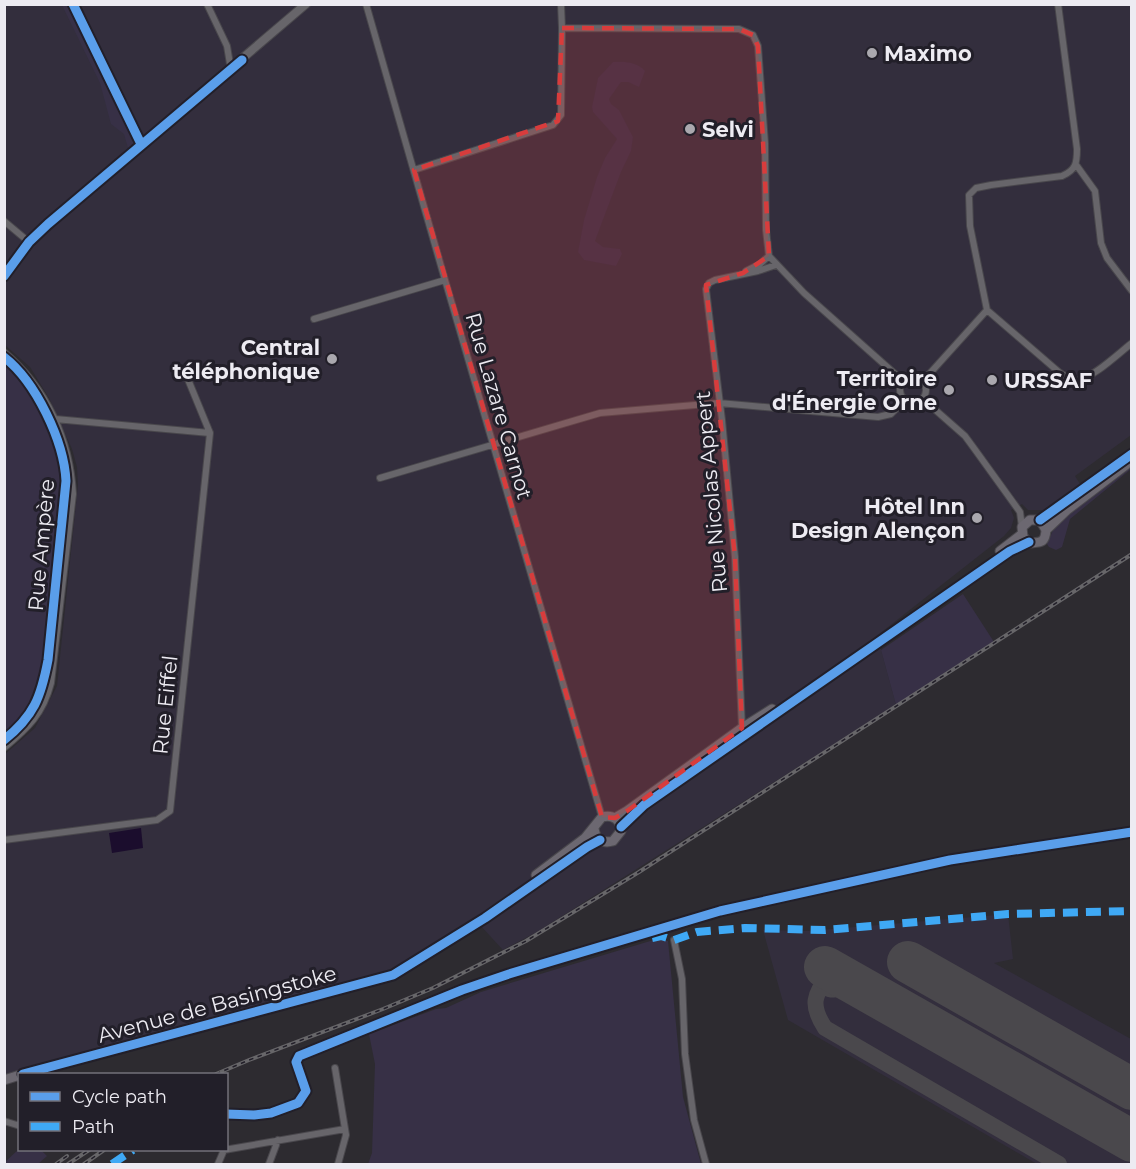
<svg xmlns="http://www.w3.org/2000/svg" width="1136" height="1169" viewBox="0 0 1136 1169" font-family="Montserrat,sans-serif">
  <rect width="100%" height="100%" fill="#2d2b30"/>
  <path fill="#332e3d" d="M5,5H1131V435L1075,476L1080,484L1061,499L1044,510H1028L1022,504L1011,510L1014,518L1011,528L1004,536L874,638L880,646L896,705L537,932L503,950L480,925L415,967L390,979L257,1015L122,1054L41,1074H20L5,1084L4,755L35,728L57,686L78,485L77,467L72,449L49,398L30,367L5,345Z
    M1008,914L1013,959L994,963L1131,1039V1164H1037L788,1020L763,930L808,931Z"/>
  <path fill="#373046" d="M62,5H71L137,140L128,148L124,134L111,124L100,83Z
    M613,62C624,61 638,62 645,71L639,87L628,82H621L609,99L611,104L619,110L633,137L631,151L621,172L595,241L603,247L620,249L622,254L616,266L584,260L578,252L584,220L597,177L605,158L617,139L593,112L592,107L598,78Z
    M5,359C39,381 61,437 67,477L46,682C38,707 27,727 5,741Z
    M1131,465V469L1070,519L1062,547L1056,550L1049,547L1047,544L1057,521Z
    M963,594L994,642L896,705L881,650Z
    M657,939L668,941L683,1097L701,1164H368L372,1153L375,1064L369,1034L436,1009L446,1008L481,992Z
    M19,1149L41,1150L47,1156L38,1164H5V1162Z"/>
  <path fill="#1b0d2d" d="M141,828L143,848L112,853L109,833Z"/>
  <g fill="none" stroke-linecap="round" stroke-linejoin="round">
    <path stroke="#4a484c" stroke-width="16" d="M831,971C816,994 808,1002 825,1028L1059,1164
      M827,973L824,983L829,989C840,992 849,984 861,988"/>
    <path stroke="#4a484c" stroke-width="42" d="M908,962L1132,1089
      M825,967L1132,1141"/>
    <g stroke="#49474c" stroke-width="8">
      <path id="minor" d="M207,4L227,46L230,64L233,67
        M366,4L445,280L602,817
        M561,4L562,28
        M1077,166L1095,191L1101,243L1107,258L1132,291
        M414,170L553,125L561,115L562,28L739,29L753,35L758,46L765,143L766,230L769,256L804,293L903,381
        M4,221L29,242
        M746,271L760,264L769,256
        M987,310L970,226L969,195L976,188L991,185L1062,176C1076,170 1077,163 1077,149L1058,4
        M314,319L445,280
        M4,352C47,388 70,440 73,494L51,683C43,714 28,728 4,748
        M900 390a13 13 0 1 1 26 0a13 13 0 1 1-26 0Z
        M923,381L987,310L1060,373C1065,376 1071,380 1077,380C1091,380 1120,352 1132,343
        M923,399L965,436L976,451L1020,512L1022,527
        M55,419L210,433
        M380,478L600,413L719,403L878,417L891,414L905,400
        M742,729L735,557L722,420L706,289L709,283L715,280L758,271L776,265
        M4,840L157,820L170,811L210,433L187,377
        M674,940L682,979L685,1054L694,1120L706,1164
        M335,1068L346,1135L338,1164
        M4,1121L20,1126
        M218,1164L224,1150L345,1129
        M269,1164L278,1140"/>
    </g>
    <g stroke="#49474c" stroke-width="10">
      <path id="secondary" d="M4,276L29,242L48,224L306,4"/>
    </g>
    <g stroke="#49474c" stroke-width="11">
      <path id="primary" d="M1040,520L1132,454
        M1046,530L1067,510L1126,465
        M1000,551L1022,534
        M615,818L627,811L742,728L772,709
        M621,827L644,805L1010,551C1015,549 1023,543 1029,543C1040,542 1045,544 1046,530L1040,520H1030L1022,527L1023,537L1029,542
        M536,875L585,838L602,817C613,814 621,820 621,831L613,841C602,844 595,839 594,828
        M23,1074L393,975L485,918L587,847L600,840
        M4,1080L20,1075"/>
    </g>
    <use href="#minor" stroke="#67656a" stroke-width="6"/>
    <use href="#secondary" stroke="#67656a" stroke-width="8"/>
    <use href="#primary" stroke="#6c6871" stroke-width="9"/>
    <g stroke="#676669" stroke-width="4">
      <path id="rail" d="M216,1074L249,1060L383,1009L433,988L526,941L639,872L1132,554
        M56,1164L67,1156
        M68,1164L89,1150
        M84,1164L104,1150"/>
    </g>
    <use href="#rail" stroke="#221f29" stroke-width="1.5" stroke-dasharray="4.5" stroke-linecap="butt"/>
    <path stroke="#3fa9f5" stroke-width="8" stroke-dasharray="15 8" stroke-linecap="butt" d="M652,938L661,936L674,940L697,932L745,928L825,930L1008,914L1132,911
      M112,1164L133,1150"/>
    <g stroke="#221f29" stroke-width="13">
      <path id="cycleway" d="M73,4L141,144
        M4,276L29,242L48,224L242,60
        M4,357C36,382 64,441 66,481L48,660C41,697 34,716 4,740
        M1040,520L1132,454
        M621,827L644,805L1010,551L1029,542
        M23,1074L393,975L485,918L587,847L600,840
        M226,1114L254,1115L271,1113L298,1103L306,1091L296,1062L299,1056L462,990L509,974L720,911L950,860L1132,832"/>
    </g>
    <use href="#cycleway" stroke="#5a9eea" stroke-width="9"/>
  </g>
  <path fill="#d83c3c" fill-opacity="0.2" stroke="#d83c3c" stroke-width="4.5" stroke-dasharray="12 8" stroke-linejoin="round" d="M562,28L739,29L753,35L758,46L769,256L743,273L706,285L735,557L742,728L627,811L615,818L602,817L414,170L558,121Z"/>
  <g fill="#aaa8ae" stroke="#221f29" stroke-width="2">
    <circle cx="872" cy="53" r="6"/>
    <circle cx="690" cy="129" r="6"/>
    <circle cx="332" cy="359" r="6"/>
    <circle cx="992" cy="380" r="6"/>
    <circle cx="949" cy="390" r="6"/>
    <circle cx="977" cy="518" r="6"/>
  </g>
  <g text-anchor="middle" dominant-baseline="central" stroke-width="6" stroke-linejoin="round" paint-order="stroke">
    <g font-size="21" font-weight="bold" fill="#edebf2" stroke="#221f29" text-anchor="start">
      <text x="884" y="53">Maximo</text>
      <text x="702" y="129">Selvi</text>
      <text x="320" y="347" text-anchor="end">Central<tspan x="320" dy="24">téléphonique</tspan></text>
      <text x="937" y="378" text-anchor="end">Territoire<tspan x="937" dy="24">d'Énergie Orne</tspan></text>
      <text x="1004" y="380">URSSAF</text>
      <text x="965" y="506" text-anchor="end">Hôtel Inn<tspan x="965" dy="24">Design Alençon</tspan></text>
    </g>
    <g font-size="21" fill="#edebf2" stroke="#221f29">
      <text transform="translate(499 406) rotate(74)">Rue Lazare Carnot</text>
      <text transform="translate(711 492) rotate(-95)">Rue Nicolas Appert</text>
      <text transform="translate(41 545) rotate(-85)">Rue Ampère</text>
      <text transform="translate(165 705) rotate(-84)">Rue Eiffel</text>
      <text transform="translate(217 1004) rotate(-15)">Avenue de Basingstoke</text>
    </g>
  </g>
  <rect width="1136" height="1169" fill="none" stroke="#edebf2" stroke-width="12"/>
  <rect x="18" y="1073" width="210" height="78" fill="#221f29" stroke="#737179" stroke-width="1.5"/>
  <rect x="30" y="1092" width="30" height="9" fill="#5a9eea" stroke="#737179" stroke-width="1.5"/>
  <text x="72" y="1103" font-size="18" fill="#edebf2">Cycle path</text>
  <rect x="30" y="1122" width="30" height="9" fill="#3fa9f5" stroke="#737179" stroke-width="1.5"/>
  <text x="72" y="1133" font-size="18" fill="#edebf2">Path</text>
</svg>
